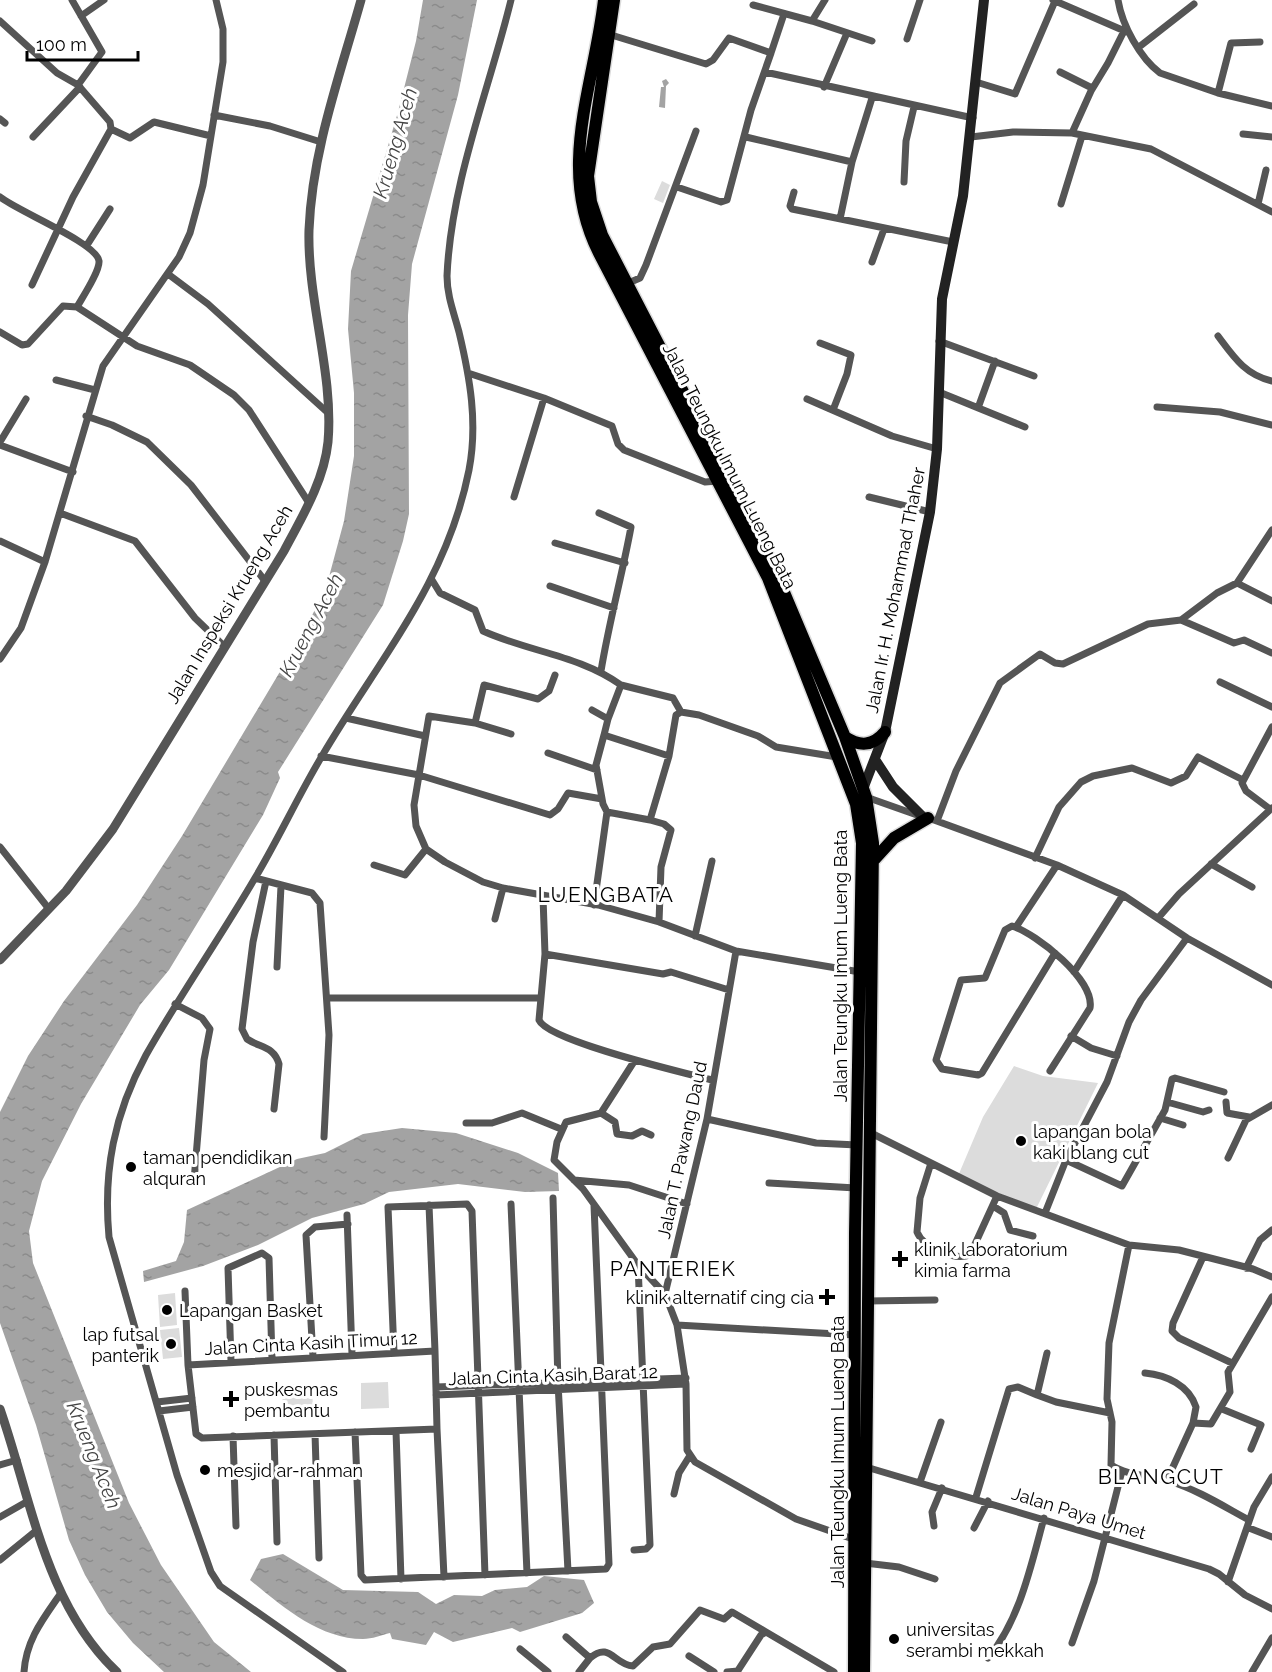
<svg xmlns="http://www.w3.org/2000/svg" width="1272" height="1672" viewBox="0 0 1272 1672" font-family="Raleway,sans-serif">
  <defs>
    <pattern id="water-ripples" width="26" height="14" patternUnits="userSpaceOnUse" patternTransform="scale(1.5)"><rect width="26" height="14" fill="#a3a3a3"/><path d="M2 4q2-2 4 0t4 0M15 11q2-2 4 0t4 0" fill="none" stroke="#8b8b8b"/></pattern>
  </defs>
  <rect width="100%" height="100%" fill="#fff"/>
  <path fill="#dcdcdc" d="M662,181L670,185L663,203L654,199Z
    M1014,1066L1043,1076L1098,1083L1036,1209L958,1176L983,1117Z
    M175,1293L177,1325L160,1327L158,1295Z
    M179,1328L182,1357L163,1359L160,1330Z
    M388,1382L389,1408L361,1409V1383Z
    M312,1384L313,1411L283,1412L282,1385Z"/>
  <path fill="url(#water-ripples)" d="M423,0H477L458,95L412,264L408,315L409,514L403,541L383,605L278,772L280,778L263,815L169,970L140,1005L81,1104L42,1181L29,1231L33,1263L129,1503L161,1565L214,1642L251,1672H164L133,1643L107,1612L85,1575L69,1540L36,1425L0,1323V1112L28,1056L64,1001L137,905L182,836L303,633L326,588L344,521L354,456V393L348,329L351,271L398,112L416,41Z
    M666,79L669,83L666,86L665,108L659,107L661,87H664L662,81Z
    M402,1128L456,1133L518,1153L558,1173L559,1191L525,1192L458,1184L389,1192L364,1204L312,1218L258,1245L203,1266L144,1282L143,1271L176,1261L184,1242L187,1210L297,1159L325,1153L363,1134Z
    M283,1554L343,1590L418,1592L436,1604L454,1595L482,1596L495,1590L527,1587L544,1576L584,1580L594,1603L582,1613L520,1632L512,1628L453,1642L434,1632L426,1645L392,1639L390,1633C382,1635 372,1639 363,1639C319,1639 282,1606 250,1580L261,1559Z"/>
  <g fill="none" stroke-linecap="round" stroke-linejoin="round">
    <g stroke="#dbdbdb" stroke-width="15">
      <path id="trunk" d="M604,0C594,87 556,168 599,253L768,578L856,804L862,843L855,1233L854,1672
        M614,0L588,176L591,202L602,235L773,566L845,737L866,797L873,843L864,1672
        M845,737C860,747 873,746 885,732
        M873,861L894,838L928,818"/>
    </g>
    <path stroke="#555" stroke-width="7" d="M1053,0L1127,32
      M1118,0C1122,25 1140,58 1160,73L1218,93L1272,106
      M753,5L812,21L872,41
      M81,16L104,0
      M0,21L57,73L78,85
      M812,21L825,0
      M608,34L706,64L713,60L729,38L771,53L751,110L727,200L721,202L677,187
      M907,39L920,0
      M1139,47L1194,4
      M771,53L784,14
      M765,72L973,118
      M1060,72L1092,88
      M976,82L1015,94L1055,1
      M824,87L847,33
      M1218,93L1231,43L1260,42
      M214,115L270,126L321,142
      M0,119L5,123
      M111,129L130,138L154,122L211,136
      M1072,133L1091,91L1108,63L1124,31
      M1243,134L1272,137
      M33,137L80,87
      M746,137L852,162
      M971,137L1013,132L1072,133L1151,149L1272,212
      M904,182L906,141L914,107
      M794,192L790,206L792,209L953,242
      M0,197C17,211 97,243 99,261C100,271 82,298 77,307L137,346L190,365L234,395L249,410L309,503
      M1061,204L1082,136
      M1258,204L1266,170
      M840,219L852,162L872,98
      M87,245L110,209
      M872,262L884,229
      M168,274L208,304L327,412
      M626,284L640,278L646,265L696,131
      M32,285L73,197L111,129L110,122L78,85L102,52L72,0
      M0,332L22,345L28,344L63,306L77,307
      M1218,336C1233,356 1245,375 1272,381
      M939,341L1034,376
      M820,343L851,355L847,374L833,410
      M468,373L544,398L612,426L618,444L624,450L705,482L718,481
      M56,380L95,390
      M939,392L1025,427
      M807,399L892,436L937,449
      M1157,407L1220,412L1272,425
      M978,408L995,361
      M86,416L112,425L147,442L191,485L265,581
      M0,442L26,399
      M0,445L73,472
      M514,497L544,398
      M869,497L930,512
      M60,513L135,541L195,618L224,646
      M599,513L631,527C622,576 609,622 601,671
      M0,541L45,562
      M555,543L625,563
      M432,580L440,593L475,610L483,631C529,652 579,655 621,685L608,719
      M1237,583L1272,601
      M550,586L614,608
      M1181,620L1234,643L1244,640L1272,653
      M0,659L21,628L45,562L103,366L179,257L190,233L203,185L223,62V29L216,0
      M1220,682L1272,707
      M621,685L673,698L681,712
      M592,710L608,719L604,735
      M681,712L699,715L758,736L776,747L837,757
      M346,718L425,736
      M475,723L484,685L538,699L549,691L555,675
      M511,734L475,723L429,716L414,805L416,826L426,849L445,862L483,882L503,888L598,905L659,922L736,951L860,972
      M548,753L597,770
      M321,756L419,775L550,815L558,809L568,793L602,799
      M669,756L604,735L596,765L603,804L607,812L650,820L669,756L676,715L681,712
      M866,797L917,815
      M1270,809L1246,791L1242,783L1272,727
      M650,820L664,824L671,830L661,867L659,922
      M934,820L1057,865L1123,895L1187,938L1272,985
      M937,821L956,771L1000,683L1040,654L1055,663L1063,664L1148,624L1181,620L1217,593L1237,583L1272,530
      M0,847L49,909
      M1035,858L1059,807L1081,782L1093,776L1132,768L1171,783L1186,776L1198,757L1243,780
      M1211,864L1252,887
      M374,865L405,875L426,849
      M255,878L312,893L320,903L329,1035L324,1137
      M266,881L253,942L242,1029L247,1039C260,1048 274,1046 279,1064L274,1109
      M543,897L545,954L539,1020C548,1041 685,1073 712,1080
      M594,905L607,812
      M1159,917L1179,894L1272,808
      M495,919L503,888
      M1016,927L1057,865
      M695,936L712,861
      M736,951L707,1119L665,1294L677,1325L686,1384L687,1450L695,1462L796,1519L853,1539
      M545,954L663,974L671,972L729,990
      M277,967L281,886
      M1074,972L1123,895
      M328,998H541
      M175,1004L202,1018L210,1029L204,1060L194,1181
      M1071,1036L1091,1048L1117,1056
      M635,1060L601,1113L566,1122L557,1142L554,1160L583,1189L638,1265L665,1294
      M1050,1071L1090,1008C1095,980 1037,934 1012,926L1005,930L985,978L961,980L936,1060L942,1069L978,1075L982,1073L1055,953
      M1167,1102L1203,1112L1209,1110
      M1226,1102L1227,1113L1249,1117
      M601,1113L615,1122L617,1134L632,1136L642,1131L651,1135
      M1160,1118L1183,1125
      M707,1119L816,1143L857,1145
      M466,1123H492L522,1113L561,1129
      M869,1132L997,1196L1129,1245L1179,1250L1253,1269L1272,1277
      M1228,1158L1246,1120L1272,1105
      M1066,1160L1122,1186L1165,1110L1172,1079L1175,1078L1224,1092
      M931,1163L920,1198L917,1232C923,1247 954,1261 970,1255L997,1196
      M574,1180L629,1185L687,1204
      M769,1183L856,1188
      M553,1198L558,1383L568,1571
      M511,1204L527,1573
      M429,1205L435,1351
      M993,1206L1004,1213L1010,1230L1033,1236
      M1045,1213L1066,1160L1107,1082L1129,1022L1141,1000L1187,938
      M347,1215L352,1354
      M1129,1245L1109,1343L1107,1399L1112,1422L1111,1465C1127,1476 1151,1475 1169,1481C1198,1490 1223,1506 1249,1520
      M1203,1257L1173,1323L1172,1331L1179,1338L1232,1363
      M1246,1268L1260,1240L1272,1230
      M185,1291L188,1365
      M867,1301L935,1300
      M677,1325L855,1335
      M435,1351L437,1429L202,1438L196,1434L188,1365Z
      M394,1353L388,1207L467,1204L472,1211L485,1575
      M1047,1353L1037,1395L1056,1402L1110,1413
      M313,1357L306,1235L315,1227L348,1224
      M231,1361L228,1268L262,1253L269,1258L272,1359
      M1145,1373C1166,1375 1189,1385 1196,1407L1193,1423
      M436,1387L686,1378
      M436,1395L686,1384
      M157,1402L192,1398
      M1222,1409L1261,1425L1251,1449
      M159,1411L193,1407
      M437,1429L444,1577
      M396,1431L401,1579
      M355,1432L361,1575L365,1580L606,1569L609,1564L594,1205
      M315,1434L319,1558
      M274,1435L277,1542
      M233,1436L236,1526
      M0,1465L17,1460
      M866,1467L1209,1569L1219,1574L1245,1595L1272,1609
      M1167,1480L1193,1423L1211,1424L1230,1392L1228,1372L1272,1297
      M920,1482L941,1422
      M674,1494L679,1473L689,1457
      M976,1497L1009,1389L1018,1387L1037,1395
      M0,1517L28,1501
      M934,1526L932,1512L942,1488
      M974,1528L988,1501
      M1249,1528L1272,1537
      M634,1550L646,1549L650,1545L638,1265
      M0,1560L37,1530
      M865,1563L899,1567L935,1579
      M1228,1582L1254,1507L1272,1477
      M566,1637L590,1658L579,1672
      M1072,1643L1094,1581L1122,1471
      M520,1649L548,1672
      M689,1656L714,1672
      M590,1658C610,1641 614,1665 633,1666L653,1647L670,1644L700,1610L724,1619L732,1612L766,1632
      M988,1658C1020,1620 1031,1565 1044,1518
      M24,1672C26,1640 43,1619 61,1593
      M343,1672L220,1586L211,1572L177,1475L109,1237C103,1171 114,1114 146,1055C180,995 220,938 255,878C279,838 298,796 322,756C379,659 446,585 469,470C478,423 470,378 459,332C454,313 447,296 447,276C451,182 489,90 511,0
      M727,1672L738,1671
      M737,1672L761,1635L766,1632L834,1672
      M1252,1672L1272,1638"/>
    <path stroke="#555" stroke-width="9" d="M0,960L66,891L113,829L284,551C302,517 324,481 328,442C334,374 307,300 309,230C312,151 340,75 361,0
      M0,1409C31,1498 45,1604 117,1672"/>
    <path stroke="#222" stroke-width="10" d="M876,761L893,787L922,816
      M863,789L885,732L930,512L937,449L942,299L963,196L984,0"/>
    <use href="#trunk" stroke="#000" stroke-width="12"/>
  </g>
  <g fill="#000" stroke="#fff" stroke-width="2">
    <circle cx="1021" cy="1141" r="6"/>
    <circle cx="131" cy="1167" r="6"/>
    <path d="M897 1250h6v6h6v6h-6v6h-6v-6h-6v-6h6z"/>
    <path d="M824 1288h6v6h6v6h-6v6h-6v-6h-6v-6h6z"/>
    <circle cx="167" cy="1310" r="6"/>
    <circle cx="171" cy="1344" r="6"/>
    <path d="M228 1390h6v6h6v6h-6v6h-6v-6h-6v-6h6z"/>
    <circle cx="205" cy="1470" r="6"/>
    <circle cx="894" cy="1639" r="6"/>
  </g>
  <g text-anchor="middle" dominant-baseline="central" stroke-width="6" stroke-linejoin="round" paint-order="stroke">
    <g font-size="18" fill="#000" stroke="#fff">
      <text transform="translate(730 466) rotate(63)">Jalan Teungku Imum Lueng Bata</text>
      <text transform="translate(895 590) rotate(-79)">Jalan Ir. H. Mohammad Thaher</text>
      <text transform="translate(229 604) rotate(-59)">Jalan Inspeksi Krueng Aceh</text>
      <text transform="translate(840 966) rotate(-90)">Jalan Teungku Imum Lueng Bata</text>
      <text transform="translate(682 1150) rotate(-78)">Jalan T. Pawang Daud</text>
      <text transform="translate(311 1343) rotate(-3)">Jalan Cinta Kasih Timur 12</text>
      <text transform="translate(553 1375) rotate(-2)">Jalan Cinta Kasih Barat 12</text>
      <text transform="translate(837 1452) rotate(-90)">Jalan Teungku Imum Lueng Bata</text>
      <text transform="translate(1079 1513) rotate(17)">Jalan Paya Umet</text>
    </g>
    <g font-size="18" fill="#000" stroke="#fff" text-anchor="start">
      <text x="1033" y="1131">lapangan bola<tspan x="1033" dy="21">kaki blang cut</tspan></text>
      <text x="143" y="1157">taman pendidikan<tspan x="143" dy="21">alquran</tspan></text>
      <text x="914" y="1249">klinik laboratorium<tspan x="914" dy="21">kimia farma</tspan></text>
      <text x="814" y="1297" text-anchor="end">klinik alternatif cing cia</text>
      <text x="179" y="1310">Lapangan Basket</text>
      <text x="159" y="1334" text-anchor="end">lap futsal<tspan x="159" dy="21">panterik</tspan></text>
      <text x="244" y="1389">puskesmas<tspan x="244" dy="21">pembantu</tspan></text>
      <text x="217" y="1470">mesjid ar-rahman</text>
      <text x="906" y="1629">universitas<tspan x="906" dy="21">serambi mekkah</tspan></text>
    </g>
    <g font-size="20" font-style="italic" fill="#444" stroke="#fff">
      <text transform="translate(395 143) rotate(-74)">Krueng Aceh</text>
      <text transform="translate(311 625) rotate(-62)">Krueng Aceh</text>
      <text transform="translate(94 1455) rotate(68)">Krueng Aceh</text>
    </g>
    <g font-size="21" letter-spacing="1.5" fill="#000" stroke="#fff">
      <text x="606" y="894">LUENGBATA</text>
      <text x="673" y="1268">PANTERIEK</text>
      <text x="1161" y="1476">BLANGCUT</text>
    </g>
  </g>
  <path d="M27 51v9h111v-9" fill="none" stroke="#000000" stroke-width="3"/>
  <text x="36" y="51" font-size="18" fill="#000000" stroke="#ffffff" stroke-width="4.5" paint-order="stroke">100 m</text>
</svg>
